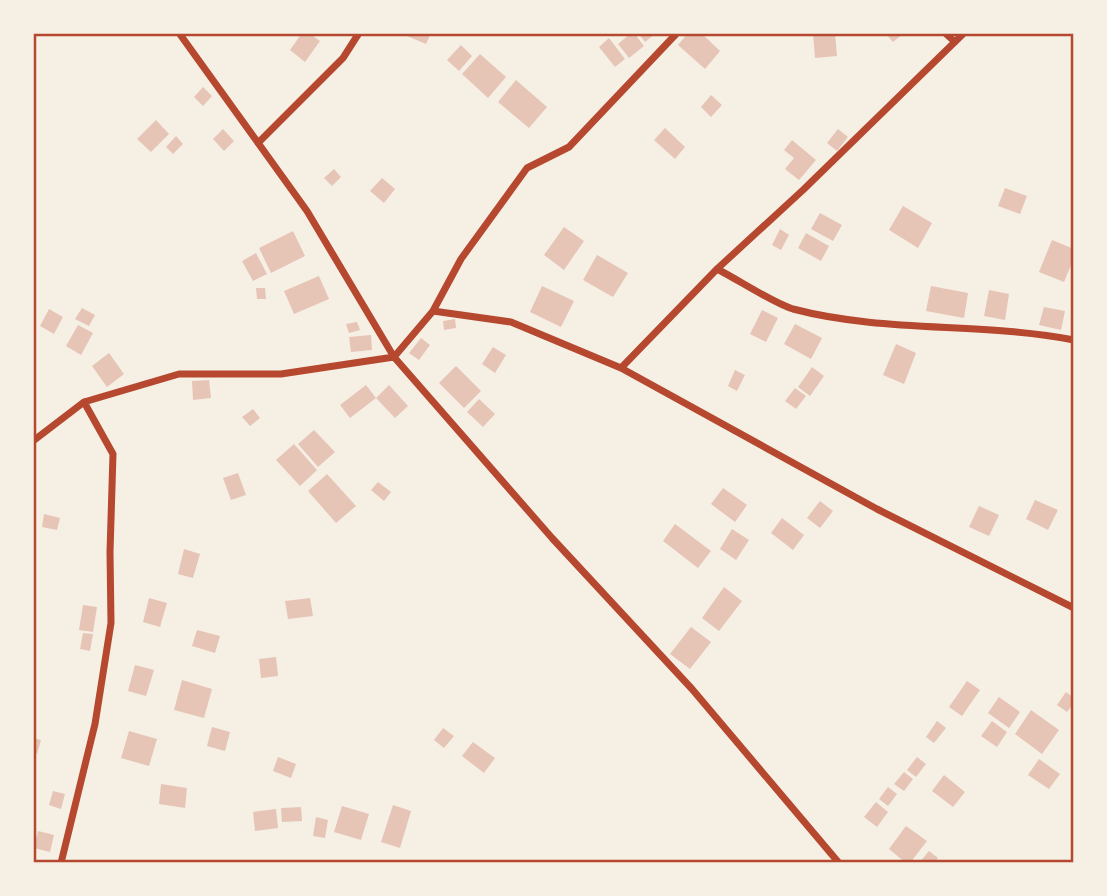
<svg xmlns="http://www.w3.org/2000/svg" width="1107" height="896" viewBox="0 0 1107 896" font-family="'Noto Serif',serif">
  <rect width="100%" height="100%" fill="#f6efe4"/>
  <path fill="#e6c5b7" d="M302,33H309L320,41L305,62L290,50Z
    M408,33H431L426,44L407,36Z
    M631,33H634L644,46L629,58L618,44Z
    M638,33H656L645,42Z
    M688,33H701L720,51L705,69L678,45Z
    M813,33H835L837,56L815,58Z
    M885,33H904L893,42Z
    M609,38L625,59L615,67L599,47Z
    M461,45L472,56L459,71L447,60Z
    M480,54L506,77L488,98L462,74Z
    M516,80L547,107L529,128L498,102Z
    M203,87L212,96L203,106L194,97Z
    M711,95L722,105L711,117L701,107Z
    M156,120L169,134L151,152L137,139Z
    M665,128L685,147L675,159L654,140Z
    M223,129L234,141L224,151L213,139Z
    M838,129L848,137L837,151L827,143Z
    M176,136L183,144L173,154L166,147Z
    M792,140L816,160L799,180L785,169L794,158L784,150Z
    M334,169L341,177L332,186L324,178Z
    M382,178L395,189L384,203L370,191Z
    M1005,188L1027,196L1020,214L998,206Z
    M903,206L932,223L918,248L889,230Z
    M820,213L842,225L833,241L811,229Z
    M564,227L584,241L564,270L544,255Z
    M780,229L789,235L781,250L772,245Z
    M293,231L305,256L271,273L259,248Z
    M806,233L829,246L821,261L798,248Z
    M1052,240L1074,249V258L1064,282L1039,272Z
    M256,253L267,274L253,281L242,261Z
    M597,255L628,273L613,297L583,280Z
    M319,276L329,299L294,314L284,291Z
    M542,286L574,301L561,327L530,312Z
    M931,286L968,293L964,318L926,311Z
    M256,288H265L266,299H257Z
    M989,290L1009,294L1005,320L984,316Z
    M1044,307L1065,311L1061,330L1039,325Z
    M82,308L95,315L89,326L75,319Z
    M49,309L63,317L54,334L40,326Z
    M762,310L778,318L766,342L750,334Z
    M455,319L456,328L444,330L443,321Z
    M357,322L360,330L349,333L346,324Z
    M795,324L822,338L811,359L784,344Z
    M78,325L93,333L81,355L66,346Z
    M371,335L372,350L351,352L349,337Z
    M421,338L430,345L419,360L409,353Z
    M896,344L916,353L904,384L883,375Z
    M493,347L506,355L495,373L482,364Z
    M109,353L124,374L107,387L92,366Z
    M456,366L481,391L464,408L439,383Z
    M812,367L824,376L810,396L798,387Z
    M735,370L745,375L737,391L728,386Z
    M209,380L211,398L193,400L192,381Z
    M366,385L376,398L389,385L408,406L395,418L376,398L350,418L340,405Z
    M795,388L806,396L796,409L785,401Z
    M479,399L495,414L483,427L467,412Z
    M253,409L260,418L250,426L242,417Z
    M314,430L335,452L318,467L298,444Z
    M294,444L317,470L300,486L276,460Z
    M238,473L246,495L231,500L223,478Z
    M327,474L356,506L336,523L308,491Z
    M378,482L391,492L384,501L371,490Z
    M723,488L747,505L735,522L711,504Z
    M1035,500L1058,510L1048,530L1026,519Z
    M820,501L833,511L820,528L807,518Z
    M979,506L999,515L989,536L969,527Z
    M44,514L60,518L57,530L42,527Z
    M782,518L804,535L793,550L771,533Z
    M675,524L711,551L698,568L663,541Z
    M732,529L749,540L736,560L720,549Z
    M184,549L200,554L193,578L178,574Z
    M724,587L742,601L719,631L702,618Z
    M149,598L167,603L160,627L143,622Z
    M310,598L313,616L288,619L285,601Z
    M83,605L97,607L93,632L79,630Z
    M691,627L711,642L690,669L670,654Z
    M197,630L220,636L215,653L192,646Z
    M83,633L93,634L90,651L80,649Z
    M276,657L278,676L261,678L259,659Z
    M135,665L154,670L146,696L128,691Z
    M182,680L212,689L204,718L174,710Z
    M967,681L980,690L962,716L949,707Z
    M1066,692L1074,698V703L1067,712L1057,705Z
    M999,697L1020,712L1009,728L988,713Z
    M1031,710L1059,730L1042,754L1015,734Z
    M937,721L946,728L934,743L926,737Z
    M992,721L1007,732L997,747L981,736Z
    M212,727L230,732L225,751L207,746Z
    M443,728L454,736L444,748L434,740Z
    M129,731L157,739L149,766L121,758Z
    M33,738L41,740L37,754L33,753Z
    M473,742L495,758L484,773L462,756Z
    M278,757L296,764L291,778L273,771Z
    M917,757L926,764L916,777L907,770Z
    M1039,759L1060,774L1049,789L1028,775Z
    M904,772L913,779L904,791L894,784Z
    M944,775L965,792L953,807L932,791Z
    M161,784L187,788L185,808L159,804Z
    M888,787L897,794L888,806L879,799Z
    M53,791L65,794L61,809L49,805Z
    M876,802L888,812L877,827L864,817Z
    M393,805L411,811L400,848L381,842Z
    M342,806L369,814L361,840L334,832Z
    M301,807L302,821L282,822L281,808Z
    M276,809L278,828L255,831L253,812Z
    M316,817L328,820L325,838L313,836Z
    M906,826L927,841L910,863H906L889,849Z
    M38,831L54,835L50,852L34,848Z
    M929,851L938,858L934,863H919Z"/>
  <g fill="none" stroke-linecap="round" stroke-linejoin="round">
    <path stroke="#b5482f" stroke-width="7" d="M179,33L307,211L394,357L552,538L692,689L839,863
      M945,33L955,42
      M258,143L343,58L359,33
      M717,269C737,279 773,303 793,309C884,333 981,322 1074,340
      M433,311L461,259L527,168L569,147L677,33
      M621,368L717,269L803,190L964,33
      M33,441L84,402L179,374H281L394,357L433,311L511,322L621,368L877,509L1074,608
      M61,863L95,724L111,623L110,552L113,454L84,402"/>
  </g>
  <rect width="1107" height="896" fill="none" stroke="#f6efe4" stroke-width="70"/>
  <rect x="35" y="35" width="1037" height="826" fill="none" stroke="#b5482f" stroke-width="2.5"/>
</svg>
